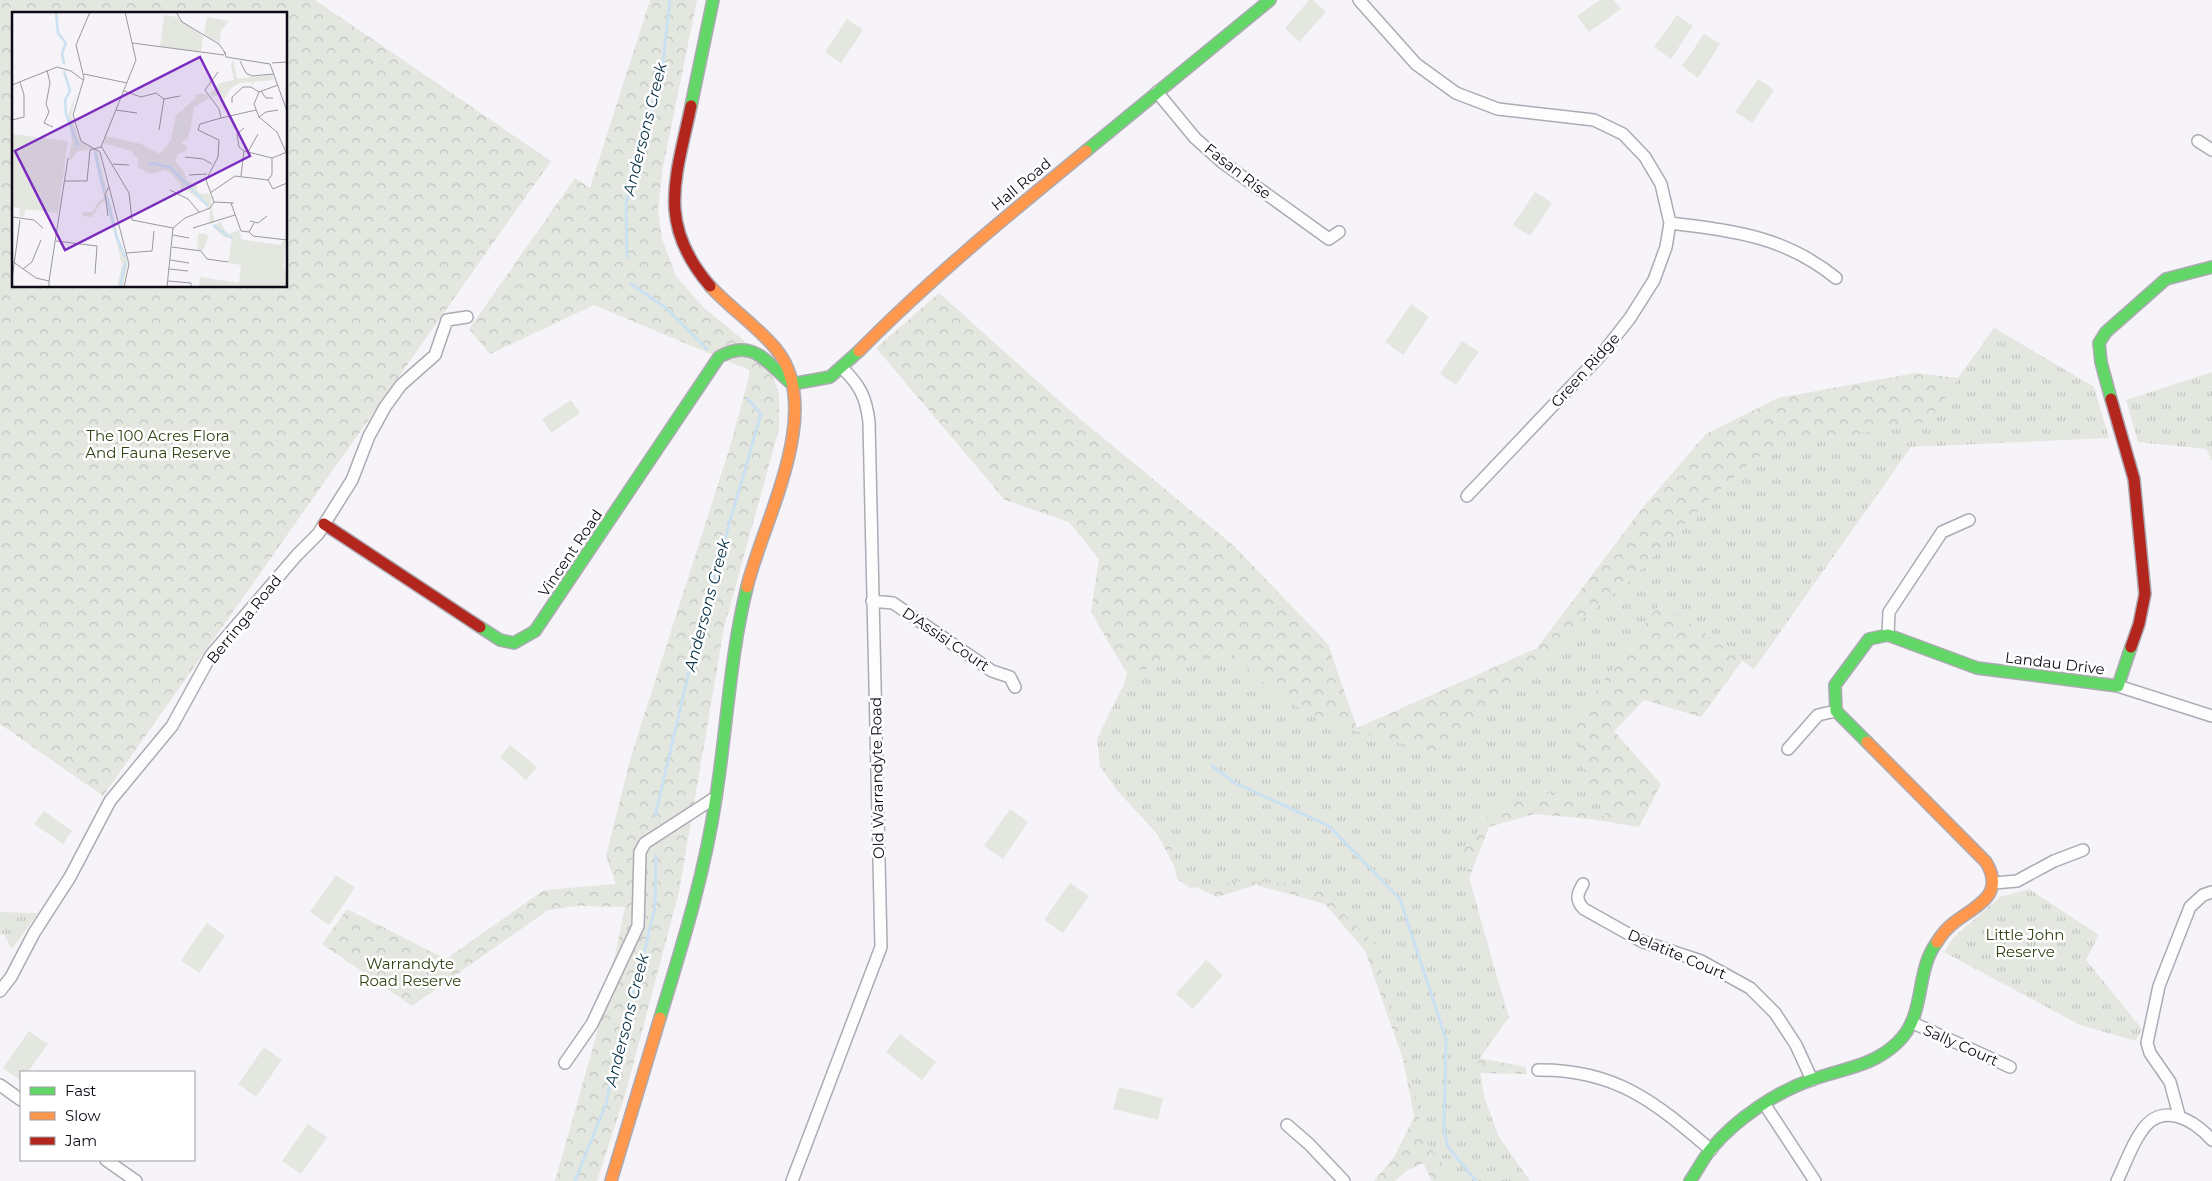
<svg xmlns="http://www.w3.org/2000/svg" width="2212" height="1181" viewBox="0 0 2212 1181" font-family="Montserrat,sans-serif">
  <defs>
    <pattern id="forest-crowns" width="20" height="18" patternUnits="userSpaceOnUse" patternTransform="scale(1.25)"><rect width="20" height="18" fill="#e3e7df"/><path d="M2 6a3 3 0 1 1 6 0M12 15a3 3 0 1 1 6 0" fill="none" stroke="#c2c5bf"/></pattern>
    <pattern id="park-tufts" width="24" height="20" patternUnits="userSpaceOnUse" patternTransform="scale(1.25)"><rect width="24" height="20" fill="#e3e7df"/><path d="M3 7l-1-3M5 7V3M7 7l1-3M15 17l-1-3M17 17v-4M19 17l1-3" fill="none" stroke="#c2c5bf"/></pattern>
  </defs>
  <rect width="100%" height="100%" fill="#f6f4f9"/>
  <path fill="url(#forest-crowns)" fill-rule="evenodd" d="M0,0H315L551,161L103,796L0,724ZM14,14H286V286H14Z
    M650,0H697L663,167L658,208L662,239L676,276L704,308L747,343L774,379L779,394V429L724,628L679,892L625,1095L597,1181H555L603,1012L625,907L576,906L548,910L412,1006L322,944L347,909L446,959L544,890L616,884L606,856L632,753L729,450L749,377V370L594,305L490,354L469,329L575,178L590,188Z
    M939,293L1073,413L1234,546L1328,644L1357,728L1537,648L1644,506L1706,434L1778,398L1915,373L1958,378L1994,328L2094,387L1909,444L1756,642L1701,717L1644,700L1614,731L1661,784L1639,827L1591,819L1534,814L1489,827L1468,881L1509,1017L1480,1058L1526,1067L1527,1074L1478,1073L1482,1121L1523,1181H1432L1423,1163L1405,1172L1395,1181H1374L1394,1157L1414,1117L1403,1059L1365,951L1325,904L1256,885L1217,897L1181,880L1158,835L1116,789L1099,765L1127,674L1091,612L1099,559L1069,522L1005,500L876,348Z"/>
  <path fill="url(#park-tufts)" d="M1994,328L2094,387L2109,438L1911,447L1754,669L1661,602L1574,722L1588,787L1613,804L1604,816L1553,793L1501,801L1462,852L1508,1017L1478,1060L1485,1100L1499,1137L1530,1181H1455L1423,1138L1414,1088L1374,943L1314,885L1241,881L1190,888L1177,879L1169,831L1137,811L1100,765L1097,739L1130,672L1230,653L1284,701L1343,728L1434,752L1459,737L1478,715L1502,697L1523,675L1547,660L1577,624L1631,580L1706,502L1747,466L1791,433L1806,444L1929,421Z
    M2212,372V461L2206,449L2138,442L2126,400Z
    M2029,889L2099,935L2086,960L2142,1029L2136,1041L2080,1025L1944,952L1954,937L2000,897Z
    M0,912L38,913L12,949L4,934L0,935Z"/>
  <path fill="#e3e7df" d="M1309,0H1313L1326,12L1299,42L1285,28Z
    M1600,0H1614L1621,9L1589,32L1577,16Z
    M1677,15L1693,26L1671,59L1654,47Z
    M847,19L863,30L841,63L825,52Z
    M1704,34L1720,44L1698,78L1682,66Z
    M1758,79L1774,90L1752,123L1735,112Z
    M1535,192L1552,203L1530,236L1513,225Z
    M1411,304L1429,317L1403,355L1385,342Z
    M1462,341L1479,352L1456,385L1440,374Z
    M571,400L580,413L551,433L542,419Z
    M510,745L537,767L526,780L500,757Z
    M1010,809L1028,822L1003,859L984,846Z
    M44,811L72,831L63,844L34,824Z
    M336,875L355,888L329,925L310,912Z
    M1070,883L1089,896L1063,933L1044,920Z
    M207,923L225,936L199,973L181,960Z
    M1206,960L1223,975L1193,1009L1176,994Z
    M29,1031L48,1044L28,1072H21V1081L3,1068Z
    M900,1034L936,1062L922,1080L886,1052Z
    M264,1047L282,1060L256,1097L238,1084Z
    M1119,1087L1163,1098L1158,1120L1113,1109Z
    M308,1124L327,1137L301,1174L282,1161Z"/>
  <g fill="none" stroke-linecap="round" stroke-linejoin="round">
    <path stroke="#cbe0f1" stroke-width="3" d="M627,257L626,203L662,71L670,0
      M631,284L666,308L707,349
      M1212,766L1235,783L1329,826L1400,899L1446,1039L1444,1130L1448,1147L1476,1181
      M655,816L700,625L761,414L748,399
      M575,1181L606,1104L618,1042L640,970L655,907L656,855"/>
    <g stroke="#adaab3" stroke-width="14">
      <path id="street" d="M1359,0L1416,64L1456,93L1498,109L1594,120L1623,134L1645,157L1661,184L1670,223L1666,247L1654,280L1630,318L1601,355L1467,496
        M1157,92L1195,138L1222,162L1329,239L1339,232
        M2198,141L2212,150
        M1670,223C1734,231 1784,236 1836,278
        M872,601L893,603L992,671L1010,677L1015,687
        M1888,635L1889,612L1942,532L1969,520
        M2118,686L2212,716
        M1788,749L1818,715L1836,711
        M1994,883L2017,881L2054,861L2083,850
        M1583,884C1577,894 1575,900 1584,909L1641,941L1701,961L1750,988L1775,1013L1796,1045L1812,1080
        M0,991L11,977L34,933L70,877L110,801L172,726L211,655L297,555L318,534L352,480L369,436L385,407L401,385L435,355L447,320L467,317
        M1913,1023L2010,1067
        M565,1063L592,1024L638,926L640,852L645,843L716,797
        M1538,1070C1615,1069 1655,1102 1711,1150
        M0,1085L21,1100
        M1765,1105L1815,1181
        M2179,1115L2170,1082L2150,1053L2147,1043L2159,986L2190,907L2203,895L2212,892
        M1287,1125L1309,1144L1344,1181
        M106,1160L136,1181
        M792,1181L881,947L869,422C866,397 860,385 842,368
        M2117,1181C2125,1165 2131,1146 2141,1132C2161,1100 2194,1120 2212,1140"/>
    </g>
    <g stroke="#adaab3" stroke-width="14">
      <path id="fast" d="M691,106L713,0
        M1086,151L1270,0
        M2111,399L2101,362L2099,343L2106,332L2166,279L2212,267
        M480,627L500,640L514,643L535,631L719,357C753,337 767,363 792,384L830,377L859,351
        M1867,742L1836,711L1835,685L1869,639L1888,635L1977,668L2118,686L2131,647
        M660,1018C682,946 705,873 716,797C727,727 730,656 747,587
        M1690,1181C1697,1171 1703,1159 1711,1149C1736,1119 1777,1091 1814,1079C1845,1068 1873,1066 1897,1043C1927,1015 1914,973 1937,942"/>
    </g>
    <g stroke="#adaab3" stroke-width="14">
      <path id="slow" d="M710,286C730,308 757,326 776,349C826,410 763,521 747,587
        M859,351C930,279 1008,215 1086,151
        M1867,742L1986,862C2005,894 1979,904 1955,922C1948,927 1942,934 1937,942
        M611,1181L660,1018"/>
    </g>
    <g stroke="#adaab3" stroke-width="14">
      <path id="jam" d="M691,106C676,178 656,223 710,286
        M2111,399L2134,479L2145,594L2139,624L2131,647
        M324,524L480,627"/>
    </g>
    <use href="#street" stroke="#fefdfe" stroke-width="11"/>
    <use href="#fast" stroke="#63d668" stroke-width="11"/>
    <use href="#slow" stroke="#ff974d" stroke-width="11"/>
    <use href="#jam" stroke="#b3261e" stroke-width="11"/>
  </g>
  <g text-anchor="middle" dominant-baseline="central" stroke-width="5" stroke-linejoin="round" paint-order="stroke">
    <g font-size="15" fill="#0f0b16" stroke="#fff">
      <text transform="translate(1238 171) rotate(38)">Fasan Rise</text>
      <text transform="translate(1021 184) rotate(-40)">Hall Road</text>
      <text transform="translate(1585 370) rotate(-48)">Green Ridge</text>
      <text transform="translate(570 553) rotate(-56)">Vincent Road</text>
      <text transform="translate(244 619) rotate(-51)">Berringa Road</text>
      <text transform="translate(946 639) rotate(34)">D'Assisi Court</text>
      <text transform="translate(2055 663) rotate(7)">Landau Drive</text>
      <text transform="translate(877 778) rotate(-91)">Old Warrandyte Road</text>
      <text transform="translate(1677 954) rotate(23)">Delatite Court</text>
      <text transform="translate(1961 1045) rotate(24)">Sally Court</text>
    </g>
    <g font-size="15" fill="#314313" stroke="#fff">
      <text x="158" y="435">The 100 Acres Flora<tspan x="158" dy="17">And Fauna Reserve</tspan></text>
      <text x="2025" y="934">Little John<tspan x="2025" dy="17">Reserve</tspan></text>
      <text x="410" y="963">Warrandyte<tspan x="410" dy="17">Road Reserve</tspan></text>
    </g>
    <g font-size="16" font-style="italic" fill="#063046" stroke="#fff">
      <text transform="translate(645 129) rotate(-76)">Andersons Creek</text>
      <text transform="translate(707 605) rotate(-75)">Andersons Creek</text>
      <text transform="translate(627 1020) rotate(-76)">Andersons Creek</text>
    </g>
  </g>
  <g transform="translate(12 12)">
    <rect width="275" height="275" fill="#f6f4f9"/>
    <path d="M195,5L217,9L209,18L208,31L192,22ZM65,79L59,103L67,128L84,138L86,142L106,225L116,250L111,275H105L110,253L94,188L88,192L80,205L70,204L71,200H81L86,190L92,186L81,138L66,139L59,148L56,147L60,129L56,103ZM184,82H194L181,95L176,126L169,131L175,134V138L166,142L163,150L172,160V164H176L172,166L175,170L186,174L183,177L199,194L203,210L197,212L198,199L192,191L172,176L168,181L169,172L158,160L152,158L139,162L127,156L126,147L119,139L91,131L94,124L129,132L148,142L159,128L164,103L183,87ZM0,122L56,129L46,201L13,197L12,205L7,204L8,196L0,195ZM208,210L216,222L227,218L230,228L212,225L200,214Z" fill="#e3e7df"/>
    <path d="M152,3L165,5L191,24L189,40L148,34ZM221,47L225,67L261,63V68L242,70L240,74V70L227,71L218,77L213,87L207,83L200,85L198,82L208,71L222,68L219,54ZM184,82H194L198,86L182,95L178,120L167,119L165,132L172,139L163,142L162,148L172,160L174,168L186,175L184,177L189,182L196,181L199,185V193L195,195L191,187L170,174L158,159L150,157L139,162L126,154V147L134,141H155L169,104L182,92ZM195,215L192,222L197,223L191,239L185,238L186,221L191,222ZM220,226L269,233L270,229H273L272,257L275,261V275H187L188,265L227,271L229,253L216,251Z" fill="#e3e7df"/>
    <path d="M153 18a7 7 0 1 1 14 0a7 7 0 1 1-14 0ZM231 261a10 10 0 1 1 20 0a10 10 0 1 1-20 0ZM253 268a8 8 0 1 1 16 0a8 8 0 1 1-16 0Z" fill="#e3e7df"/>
    <path fill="none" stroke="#cbe0f1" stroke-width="2.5" d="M44,0L46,21L54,31L50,41L52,52M52,59L58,79L53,88L54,102L66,134M83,141L92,179M137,151L158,155L196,194M95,185L104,223L113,245M201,213L221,227M108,275L114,249"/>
    <path fill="none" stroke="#9a979e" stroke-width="1" d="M78,0L64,33L72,66L61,103L69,129L88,140L117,252L112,275M164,0L170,10L207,32L214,42M120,31L212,43M212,39L214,45L258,52L275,99M228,49L234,61L240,64L262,62M260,51L275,50M35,58L38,71L34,92L37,100L32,111L41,115M72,62L115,71M0,73L45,55L59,59L71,68M266,73L247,80L242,92L247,105L265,120L274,140M112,79L129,85L144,81L152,87M249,79L254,86H261M152,87L168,84M220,91V85L231,75H239L247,80M104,98L125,101M247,105L254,100L266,98M209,106L244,98M0,108L12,105V83L8,70M232,116L225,122L227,135L232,139M147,118L152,87M89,134L117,181L120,208L161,216M236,140L246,122M173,145L191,147L200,152M101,152L117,153M177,163L195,162M229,164L232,139L260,146M256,168L261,177L275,171M53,169H75L78,138L89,135L124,48L113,0M158,178L176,187L187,200M198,181L223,164L256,168L260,163V146L275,140M202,190L222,191M219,191L229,219L237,220L242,211M96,204L93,182L97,175M0,205L22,208L31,216M238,209L246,211L255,204M161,216L173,206L198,196L202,190L194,168L206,145L207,128L186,118L188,112L209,106L207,97L193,78L206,60M181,216L223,203M237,220L241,224L275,228M161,223L177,226M44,229L85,234L83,262M160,235L189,239L195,247L216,250M114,241L140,239L142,219M158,248L177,251M0,249L24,266L37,269V275M11,257L20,250L29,228M157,257L176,259M0,268L8,208M37,269L56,146M156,269L179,271V275M155,275L161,216"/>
    <path fill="#7b2cbf" fill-opacity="0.15" stroke="#7b2cbf" stroke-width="2.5" d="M188,45L238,144L53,238L3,139Z"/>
    <rect width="275" height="275" fill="none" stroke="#0f0b16" stroke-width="2.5"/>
  </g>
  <rect x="20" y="1071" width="175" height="90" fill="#ffffff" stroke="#9f9da2"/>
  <rect x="30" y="1087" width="25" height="8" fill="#63d668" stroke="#9f9da2"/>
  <text x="65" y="1096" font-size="15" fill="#0f0b16">Fast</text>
  <rect x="30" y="1112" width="25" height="8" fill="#ff974d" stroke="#9f9da2"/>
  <text x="65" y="1121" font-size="15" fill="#0f0b16">Slow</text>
  <rect x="30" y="1137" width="25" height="8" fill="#b3261e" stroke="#9f9da2"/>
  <text x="65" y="1146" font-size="15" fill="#0f0b16">Jam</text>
</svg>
